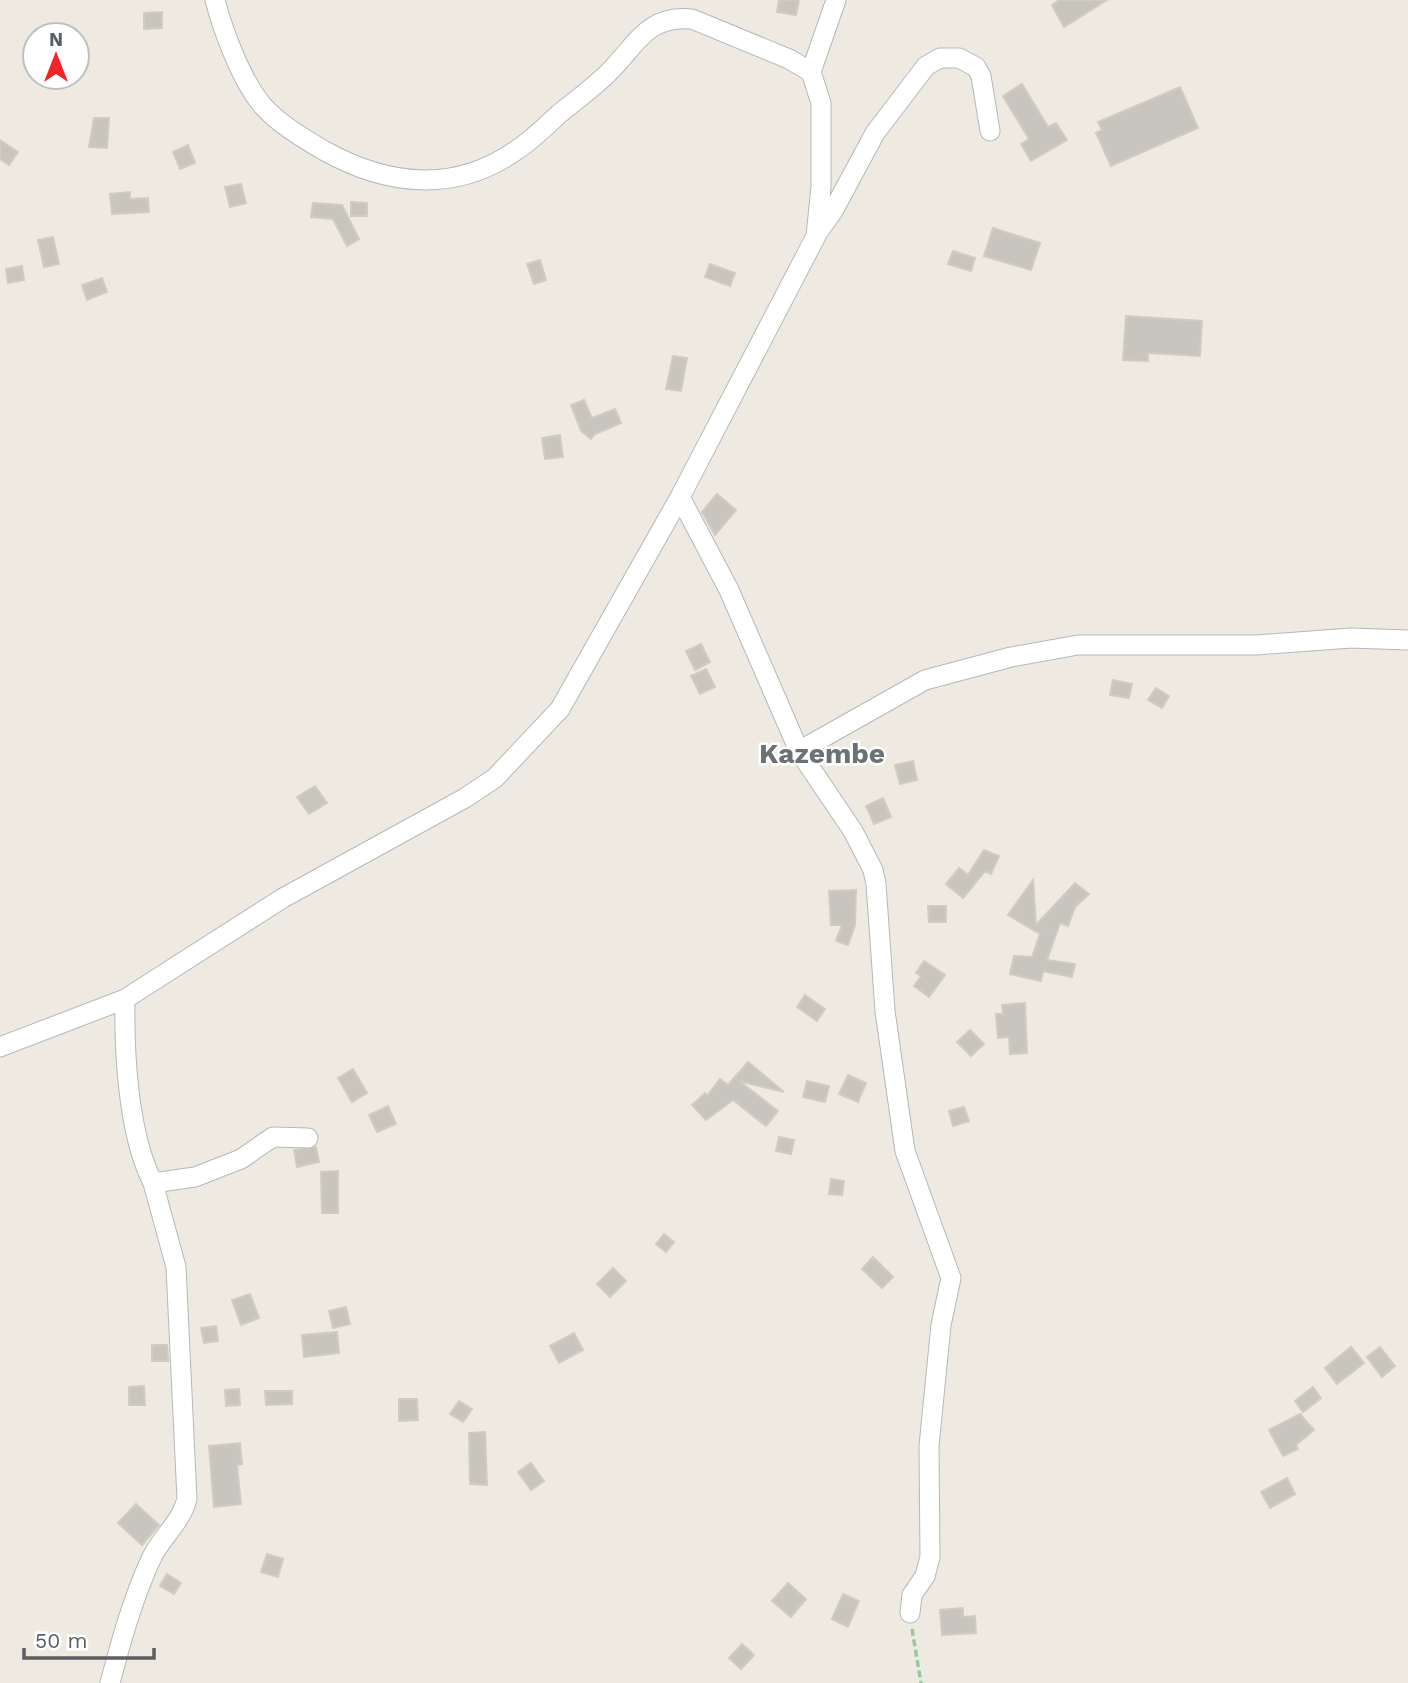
<svg xmlns="http://www.w3.org/2000/svg" width="1408" height="1683" viewBox="0 0 1408 1683" font-family="'Work Sans',sans-serif">
  <rect width="100%" height="100%" fill="#eeeae1"/>
  <path fill="#c8c5bf" stroke="#d2cbc0" stroke-width="2" d="M779,0H799L796,15L777,12Z
    M1059,0H1107L1064,27L1052,5Z
    M162,12V28L144,29V13Z
    M1022,84L1048,127L1056,123L1067,140L1031,161L1021,144L1029,139L1003,96Z
    M1180,87L1198,128L1111,166L1096,133L1102,130L1098,122Z
    M94,118H109L107,148L89,147Z
    M0,140L18,152L9,165L0,159Z
    M188,145L195,163L180,169L173,152Z
    M241,184L246,203L230,207L225,187Z
    M130,192V199L148,198L149,212L112,214L110,194Z
    M351,202L367,203V216H351Z
    M313,203L342,205L359,239L347,246L333,219L311,217Z
    M993,228L1040,243L1031,270L984,256Z
    M53,237L59,264L44,267L38,240Z
    M953,251L975,258L971,271L948,264Z
    M540,260L546,280L534,284L527,264Z
    M710,264L735,273L730,286L705,277Z
    M22,266L24,280L8,283L6,269Z
    M102,278L107,292L87,300L82,285Z
    M1126,316L1202,321L1200,356L1148,353V361L1123,360Z
    M673,356L687,358L681,391L666,389Z
    M584,400L592,418L615,409L621,423L595,434L591,439L581,431L571,405Z
    M560,435L563,457L545,459L542,438Z
    M717,494L736,510L715,535L702,512Z
    M701,644L710,662L695,670L686,651Z
    M706,669L715,687L700,694L691,676Z
    M1113,680L1132,684L1129,698L1110,695Z
    M1156,688L1169,696L1162,708L1148,700Z
    M913,761L917,780L900,784L895,765Z
    M315,786L327,803L309,814L297,797Z
    M883,798L891,817L874,824L866,806Z
    M984,850L999,856L991,874L985,871L963,898L946,884L959,868L968,875Z
    M1033,880L1036,925L1075,883L1089,894L1075,907L1068,926L1060,923L1047,960L1075,964L1072,977L1043,971L1041,981L1010,974L1014,956L1032,957L1040,934L1008,915Z
    M856,890L855,925L848,945L836,941L842,925H831L829,891Z
    M928,906H946V922H929Z
    M924,961L945,975L929,997L914,986L921,976L916,973Z
    M805,995L825,1009L817,1021L797,1007Z
    M1025,1003L1027,1053L1010,1054L1009,1037L998,1038L996,1014H1003L1002,1005Z
    M970,1030L984,1044L971,1056L957,1042Z
    M748,1062L784,1092L739,1081L778,1111L766,1126L733,1100L706,1120L692,1105L705,1093L707,1096L720,1079L728,1085Z
    M353,1069L367,1093L352,1102L338,1078Z
    M848,1075L866,1083L858,1102L839,1094Z
    M807,1081L829,1086L825,1102L803,1097Z
    M388,1106L396,1124L377,1132L369,1115Z
    M964,1107L969,1121L953,1126L949,1111Z
    M779,1137L794,1140L791,1154L776,1151Z
    M316,1147L319,1162L297,1167L294,1150Z
    M338,1171V1213H322L321,1172Z
    M831,1179L844,1181L842,1195L829,1194Z
    M664,1234L674,1242L666,1252L656,1244Z
    M873,1257L893,1277L882,1288L862,1269Z
    M613,1268L626,1281L610,1297L597,1284Z
    M250,1294L259,1318L241,1325L232,1300Z
    M346,1307L350,1324L333,1328L329,1311Z
    M216,1326L218,1341L204,1343L201,1328Z
    M337,1332L339,1353L304,1357L302,1335Z
    M574,1333L583,1350L559,1363L550,1346Z
    M152,1345H167L168,1361H152Z
    M1351,1347L1364,1363L1337,1384L1325,1368Z
    M1380,1347L1395,1366L1382,1377L1367,1357Z
    M144,1386L145,1405H129V1387Z
    M1313,1387L1321,1398L1303,1412L1295,1401Z
    M239,1389L240,1405L226,1406L225,1390Z
    M265,1391H292V1404L266,1405Z
    M399,1399H417L418,1420L399,1421Z
    M459,1401L472,1409L463,1422L450,1414Z
    M1300,1414L1314,1430L1296,1445L1298,1449L1283,1456L1269,1430Z
    M485,1432L487,1485L470,1484L469,1433Z
    M240,1443L242,1464L237,1465L241,1504L214,1507L209,1446Z
    M531,1463L544,1481L531,1490L518,1472Z
    M1287,1478L1295,1494L1270,1508L1261,1492Z
    M136,1504L159,1525L142,1545L118,1523Z
    M267,1554L283,1559L278,1577L261,1572Z
    M167,1574L181,1583L174,1594L160,1586Z
    M788,1583L806,1599L791,1617L772,1601Z
    M843,1594L859,1601L848,1627L832,1619Z
    M963,1608V1617L975,1616L976,1633L942,1635L940,1610Z
    M742,1644L754,1655L741,1669L729,1658Z"/>
  <g fill="none" stroke-linecap="round" stroke-linejoin="round">
    <g stroke="#b4b8bd" stroke-width="21">
      <path id="minor" d="M811,72L836,0
        M816,235L833,211L875,133L926,66L940,58H959L976,67L981,76L990,131
        M680,497L729,590L799,751L853,831L873,870L876,884L885,1011L905,1151L951,1278L941,1325L929,1446L930,1557L925,1576L912,1595L910,1613
        M799,751L925,680L1011,657L1078,645H1256L1351,638L1408,640
        M125,999C124,1053 128,1134 153,1183L195,1177L241,1159L273,1137L308,1138
        M0,1047L125,999L283,898L465,798L495,778L560,709L680,497L816,236L821,187V103L811,72L789,59L692,19C649,15 638,42 612,69C596,86 576,100 559,114C546,126 533,139 518,149C456,194 387,186 323,150C303,138 279,124 263,106C242,82 223,31 215,0
        M110,1683C121,1641 133,1598 151,1559C161,1537 181,1523 187,1499L176,1267L153,1183"/>
    </g>
    <path stroke="#95c89f" stroke-width="3.5" stroke-dasharray="7 3.5" stroke-linecap="butt" d="M912,1629L921,1683"/>
    <use href="#minor" stroke="#fff" stroke-width="19"/>
  </g>
  <g text-anchor="middle" dominant-baseline="central" stroke-width="5" stroke-linejoin="round" paint-order="stroke">
    <g font-size="28" font-weight="bold" fill="#6b7175" stroke="#fff">
      <text x="822" y="753">Kazembe</text>
    </g>
  </g>
  <g transform="translate(56 56)"><circle r="33" fill="#ffffff" stroke="#bdbfc1" stroke-width="2"/>
  <path d="M0-5L12 26L0 18L-12 26Z" fill="#f02527"/>
  <text y="-10" font-size="19" font-weight="bold" text-anchor="middle" fill="#5a5f63">N</text>
  </g>
  <path d="M24 1648v10h130v-10" fill="none" stroke="#5a5f63" stroke-width="3.5"/>
  <text x="35" y="1648" font-size="21" fill="#5a5f63" stroke="#ffffff" stroke-width="5" paint-order="stroke">50 m</text>
</svg>
